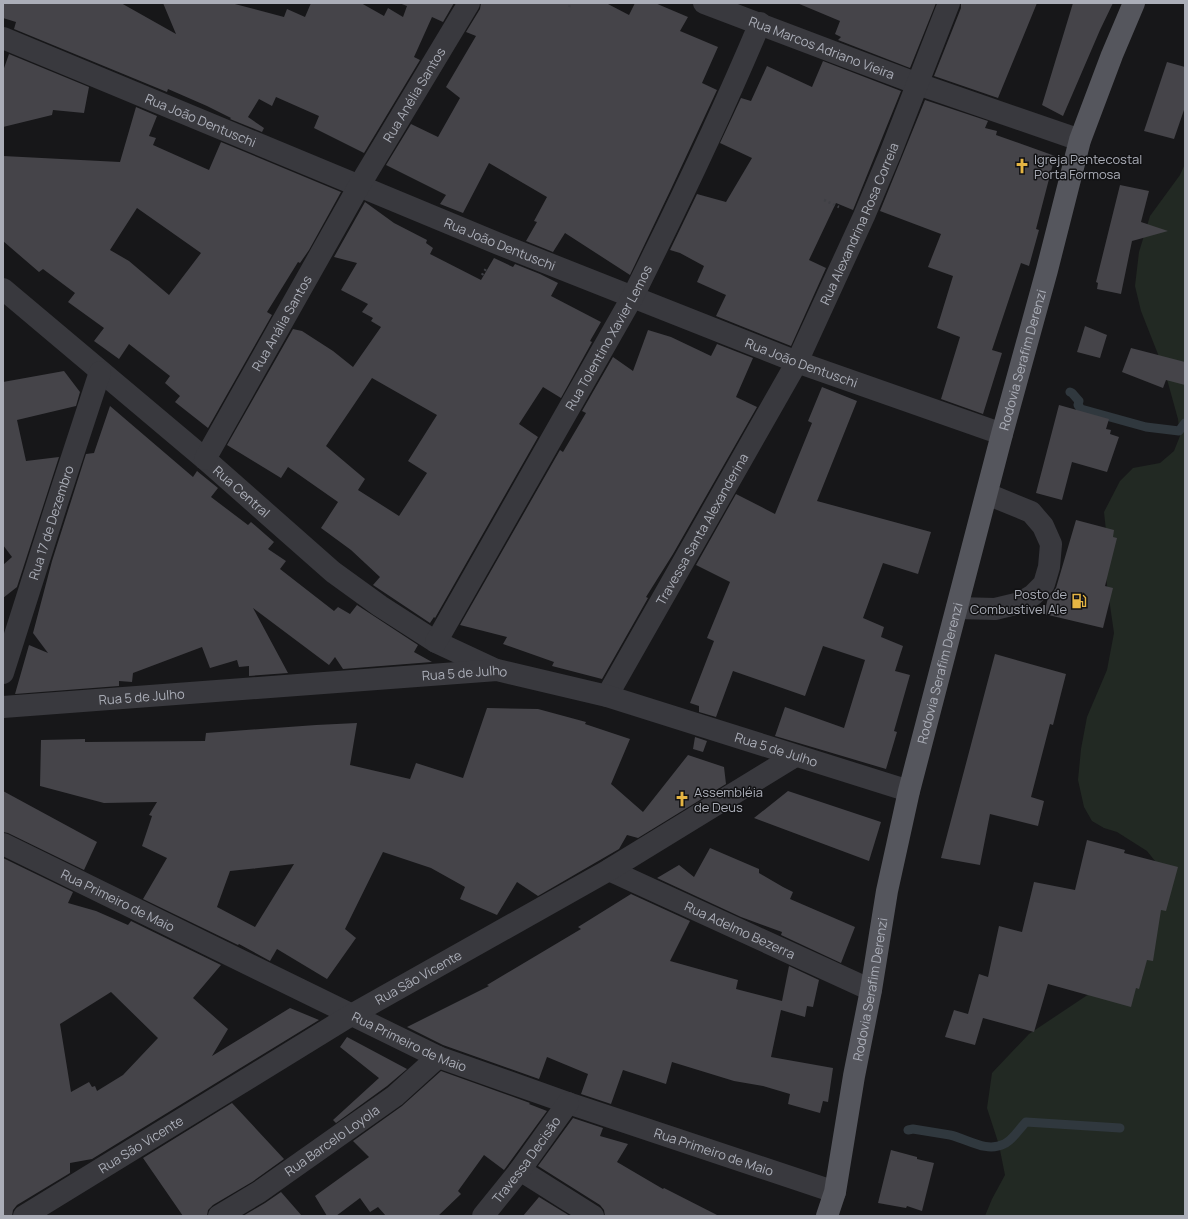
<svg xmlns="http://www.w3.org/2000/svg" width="1188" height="1219" viewBox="0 0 1188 1219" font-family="Manrope,sans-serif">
  <rect width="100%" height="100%" fill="#171719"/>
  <path fill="#222923" d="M1185,164V1216H985L992,1199L1005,1175L999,1145L987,1108L992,1073L1029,1034L1095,990L1163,871L1147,851L1117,832L1104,828L1092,821L1084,807L1078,780L1081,749L1087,717L1107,670L1114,633L1105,571L1107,540L1104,512L1120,481L1133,468L1160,463L1174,451L1180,436L1178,419L1165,372L1141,311L1135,286L1139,252L1150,216L1180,175Z"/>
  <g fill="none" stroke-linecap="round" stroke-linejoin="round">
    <path stroke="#30383e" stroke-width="9" d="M1070,392L1072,393L1079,401L1078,405L1081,409L1146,427L1179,431L1185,423
      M908,1130L913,1129C926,1131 938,1133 950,1135C968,1139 986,1153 1004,1144C1013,1140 1019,1129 1026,1122L1120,1128"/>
  </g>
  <path fill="#454449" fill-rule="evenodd" d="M3,3H121L176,34L163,3H231L284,17L287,9L305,17L311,3H361L384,16L388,8L403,17L407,6L399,3H454L443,22L432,17L414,57L420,60L364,153L314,128L319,116L276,97L272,106L259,99L248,117L264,128L262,132L230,119L231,118L207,106L168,89L167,92L14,29L16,22L3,18Z
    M481,3H606L629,15L635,3H655L688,17L680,31L718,47L702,83L717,90L671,189L630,275L565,233L553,252L526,241L537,222L534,221L547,197L489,163L463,213L440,204L446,195L386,165L411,124L438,137L460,98L446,87L476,36L466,32L480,9Z
    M797,3H936L910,68L838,40L841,37L835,34L840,21Z
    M961,3H1037L998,98L934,76L961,8Z
    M1073,3H1113L1100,30L1063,116L1042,105Z
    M9,54L89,87L84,113L53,110L52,115L3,127V71Z
    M823,61L901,91L853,210L836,203L809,260L826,268L791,346L716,316L726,295L697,282L704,266L680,253L670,250L697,194L726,202L752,158L720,143L741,98L751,101L767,66L812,87Z
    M1167,62L1185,67V107L1174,139L1144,131Z
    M925,100L988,121L985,128L997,131L996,135L1055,156L1036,229L1039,230L1029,266L1021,263L992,350L1002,353L983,414L941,399L960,337L937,328L953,276L928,267L941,234L880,211Z
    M136,107L157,116L149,136L156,138L153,145L209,170L221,142L341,192L309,250L300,263L298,262L267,312L272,315L208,428L175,402L180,396L165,383L170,376L129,344L119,359L94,341L104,328L68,302L75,293L43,269L39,272L3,241V156L120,162ZM137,208L201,253L169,295L129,261L110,250Z
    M1120,185L1149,191L1141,222L1168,231L1132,241L1121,294L1097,289L1098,283L1096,282Z
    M365,202L394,223L427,240L426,243L433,248L430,254L481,280L494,258L513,267L515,264L540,274L558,283L551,296L601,322L590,341L592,342L561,398L543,387L519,424L538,437L435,618L434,617L430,623L373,585L380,577L351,550L321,528L338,502L288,467L281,478L227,445L293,329L302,331L333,351L353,367L381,327L371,321L373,318L362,312L368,304L341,290L357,263L334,257ZM372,378L437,415L408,461L427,473L399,516L358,490L365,479L326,446Z
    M1085,326L1107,335L1100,358L1077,352Z
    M648,330L671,337L711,356L717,344L753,358L736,397L757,407L673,554L646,597L648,598L602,679L552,666L554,662L503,644L507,637L460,625L560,450L563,452L586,413L582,411L613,357L633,371Z
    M1131,348L1185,362V385L1166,380L1163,388L1122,372Z
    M64,371L80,392L76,406L17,420L26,461L59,457L17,587L3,598V565L12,557L3,545V382Z
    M822,387L857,401L817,501L931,532L918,574L883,563L863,618L884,627L881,637L903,646L895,671L910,675L894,731L897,732L886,769L775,736L785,707L844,728L865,660L823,646L805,696L733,671L716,717L699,712V706L690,703L714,641L707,638L730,582L696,565L736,494L775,514L812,423L808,421Z
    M1059,405L1109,419L1106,429L1111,430L1110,434L1119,437L1107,472L1072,462L1062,500L1036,493Z
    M110,406L193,477L197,471L218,488L211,497L248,525L251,522L274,542L268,549L286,561L280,569L334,611L338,607L350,614L357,605L418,645L414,652L432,662L343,669L335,657L329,665L253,608L288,673L249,676V666L239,667L237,660L210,668L202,647L133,673L132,682L119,681V686L15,694L29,645L48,653L33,633L52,561L86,454L94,453Z
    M1076,520L1114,530L1113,537L1117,538L1105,586L1113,588L1103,628L1044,614L1048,598L1056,588Z
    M995,654L1066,674L1053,725L1050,724L1031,797L1044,801L1038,826L990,814L980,865L941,858Z
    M487,708L538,709L586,722L585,724L630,739L611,784L643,812L688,755L724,767L726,784L638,838L627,835L619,849L538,896L517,882L497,915L460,899L465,887L431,868L383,852L345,929L356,938L327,979L277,949L270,961L239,944L238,945L143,899L167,858L142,846L152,816L149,815L157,802L104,803L40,786L41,740L85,739V742L205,741L206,733L316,725L357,723L350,765L410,779L416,763L463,778ZM294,864L255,927L217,907L230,871Z
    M695,737L707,741L703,752L693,749Z
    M3,791L97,842L84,870L8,833L3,832Z
    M788,791L881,822L869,861L754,818Z
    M1087,840L1125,850L1124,853L1178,867L1166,911L1161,910L1153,961L1147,960L1139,989L1136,988L1131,1007L1048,984L1034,1032L983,1018L975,1045L945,1037L954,1010L968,1014L979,974L988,977L999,926L1022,932L1034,882L1075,890Z
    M710,848L759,869V873L783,887L793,892L790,899L855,927L841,963L781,935L782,932L741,917L657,878L679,865L694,877Z
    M3,858L73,892L68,903L96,911L128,925L131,921L221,965L193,998L228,1029L212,1056L290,1008L319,1020L92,1159L70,1163V1173L17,1205L13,1210L12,1216H3ZM111,992L158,1038L123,1075L97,1091L95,1086L92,1087L89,1082L71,1092L60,1024Z
    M631,894L690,921L670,961L738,980L736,989L782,1001L789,966L819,980L813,1007L807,1006L805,1017L781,1010L771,1057L833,1068L828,1102L823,1101L820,1113L788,1104L790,1094L763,1086L734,1081L672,1062L666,1084L623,1070L611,1104L581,1094L588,1074L547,1057L539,1079L443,1045L407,1027L489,986L487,985L581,929L578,927Z
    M347,1037L407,1069L387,1086L336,1123L333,1120L379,1078L340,1047Z
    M441,1071L530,1103L529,1104L547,1111L504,1170L484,1155L458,1191L461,1194L438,1216H386L378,1207L370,1212L360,1198L336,1216H327L315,1196L369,1157L353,1141L402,1106Z
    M232,1103L284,1159L252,1182L213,1205L208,1210L207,1216H183L143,1158Z
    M573,1118L603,1128L600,1136L628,1144L617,1162L663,1189L664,1188L719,1216H605L604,1210L600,1205L538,1166Z
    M891,1150L917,1157V1159L934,1163L922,1211L907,1206L906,1208L878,1203Z
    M281,1192L302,1216H243L265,1203Z
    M539,1197L570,1216H523Z"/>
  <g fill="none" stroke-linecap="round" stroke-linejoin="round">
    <path stroke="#3f4045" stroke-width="2.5" stroke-dasharray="2 3" stroke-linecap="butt" d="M569,7L571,3
      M824,200L839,207
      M482,275L487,267"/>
    <g stroke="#39393e" stroke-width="22">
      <path id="s1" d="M704,3L918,84L1080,140"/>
      <path id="s2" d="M3,38L499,244L797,362L1002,434"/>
      <path id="s3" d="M3,289L205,459L333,572L380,606L436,642L494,669"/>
      <path id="s4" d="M205,459L359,186L469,3"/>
      <path d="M957,608L995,609L1020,603L1033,595L1044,584L1049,567L1051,544L1043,526L1031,512L987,494"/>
      <path id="s5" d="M436,642L633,296C678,206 721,116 760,23"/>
      <path id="s6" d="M3,673L57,503L100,372"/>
      <path id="s7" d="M607,696L797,362L864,216L890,154L949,3"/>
      <path id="s8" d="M3,707L497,670L607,696L909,791"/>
      <path id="s9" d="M3,844L438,1057L568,1103L835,1192"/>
      <path id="s10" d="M609,870L871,990"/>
      <path d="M520,1170L593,1216"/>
      <path id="s11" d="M24,1216L353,1014L609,870L795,756"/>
      <path id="s12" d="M219,1216L259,1192L395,1096L438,1057"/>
      <path id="s13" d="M483,1216L520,1170L568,1103"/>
    </g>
    <path stroke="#55565d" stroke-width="22" id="s14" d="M827,1216L835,1192L854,1076L871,990L887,891L909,791L1002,434L1047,270L1080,140L1112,55L1134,3"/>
  </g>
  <defs>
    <g id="church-bare" transform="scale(1.2)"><path d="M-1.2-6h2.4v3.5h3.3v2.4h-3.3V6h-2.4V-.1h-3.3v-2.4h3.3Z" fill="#e5b543" stroke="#121214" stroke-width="2.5" paint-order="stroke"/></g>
    <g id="fuel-bare" transform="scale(1.2)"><path d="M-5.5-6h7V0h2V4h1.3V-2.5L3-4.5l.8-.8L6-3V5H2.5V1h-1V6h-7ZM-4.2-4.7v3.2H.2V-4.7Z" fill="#e5b543" stroke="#121214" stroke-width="2.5" paint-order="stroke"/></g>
  </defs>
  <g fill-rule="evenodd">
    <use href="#church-bare" x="1022" y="166"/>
    <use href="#fuel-bare" x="1079" y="601"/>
    <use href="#church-bare" x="682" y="799"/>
  </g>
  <g text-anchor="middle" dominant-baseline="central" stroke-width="3" stroke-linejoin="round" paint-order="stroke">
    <g font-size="13" fill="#abaeb8" stroke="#121214">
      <text stroke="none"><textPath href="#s1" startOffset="126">Rua Marcos Adriano Vieira</textPath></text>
      <text stroke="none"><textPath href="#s4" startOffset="420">Rua Anélia Santos</textPath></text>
      <text stroke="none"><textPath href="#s2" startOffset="214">Rua João Dentuschi</textPath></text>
      <text stroke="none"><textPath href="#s7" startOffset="536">Rua Alexandrina Rosa Correia</textPath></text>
      <text stroke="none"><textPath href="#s2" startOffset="538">Rua João Dentuschi</textPath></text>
      <text stroke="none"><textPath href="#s4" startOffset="156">Rua Anália Santos</textPath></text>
      <text stroke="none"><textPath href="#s5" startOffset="350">Rua Tolentino Xavier Lemos</textPath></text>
      <text stroke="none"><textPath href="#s14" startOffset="879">Rodovia Serafim Derenzi</textPath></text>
      <text stroke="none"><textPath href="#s2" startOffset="862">Rua João Dentuschi</textPath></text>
      <text stroke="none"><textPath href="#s3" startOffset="313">Rua Central</textPath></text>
      <text stroke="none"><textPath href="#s6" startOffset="158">Rua 17 de Dezembro</textPath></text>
      <text stroke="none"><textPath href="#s7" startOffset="192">Travessa Santa Alexanderina</textPath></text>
      <text stroke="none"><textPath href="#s14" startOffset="555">Rodovia Serafim Derenzi</textPath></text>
      <text stroke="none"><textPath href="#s8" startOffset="463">Rua 5 de Julho</textPath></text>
      <text stroke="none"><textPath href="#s8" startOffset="139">Rua 5 de Julho</textPath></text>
      <text stroke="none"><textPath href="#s8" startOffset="786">Rua 5 de Julho</textPath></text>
      <text stroke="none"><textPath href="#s9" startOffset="128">Rua Primeiro de Maio</textPath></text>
      <text stroke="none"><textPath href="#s10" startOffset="144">Rua Adelmo Bezerra</textPath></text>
      <text stroke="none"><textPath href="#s11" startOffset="461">Rua São Vicente</textPath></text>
      <text stroke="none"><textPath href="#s14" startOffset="231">Rodovia Serafim Derenzi</textPath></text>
      <text stroke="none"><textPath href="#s9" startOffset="452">Rua Primeiro de Maio</textPath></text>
      <text stroke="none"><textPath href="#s12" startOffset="136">Rua Barcelo Loyola</textPath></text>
      <text stroke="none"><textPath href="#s11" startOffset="137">Rua São Vicente</textPath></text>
      <text stroke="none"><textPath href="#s9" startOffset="776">Rua Primeiro de Maio</textPath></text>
      <text stroke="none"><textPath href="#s13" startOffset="71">Travessa Decisão</textPath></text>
    </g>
    <g font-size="13" fill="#abaeb8" stroke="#121214" text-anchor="start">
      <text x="1034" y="159">Igreja Pentecostal<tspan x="1034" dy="15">Porta Formosa</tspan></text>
      <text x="1067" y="594" text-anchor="end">Posto de<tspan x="1067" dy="15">Combustivel Ale</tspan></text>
      <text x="694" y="792">Assembléia<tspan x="694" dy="15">de Deus</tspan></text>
    </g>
  </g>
  <rect width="1188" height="1219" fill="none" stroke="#abaeb8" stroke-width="8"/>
</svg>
